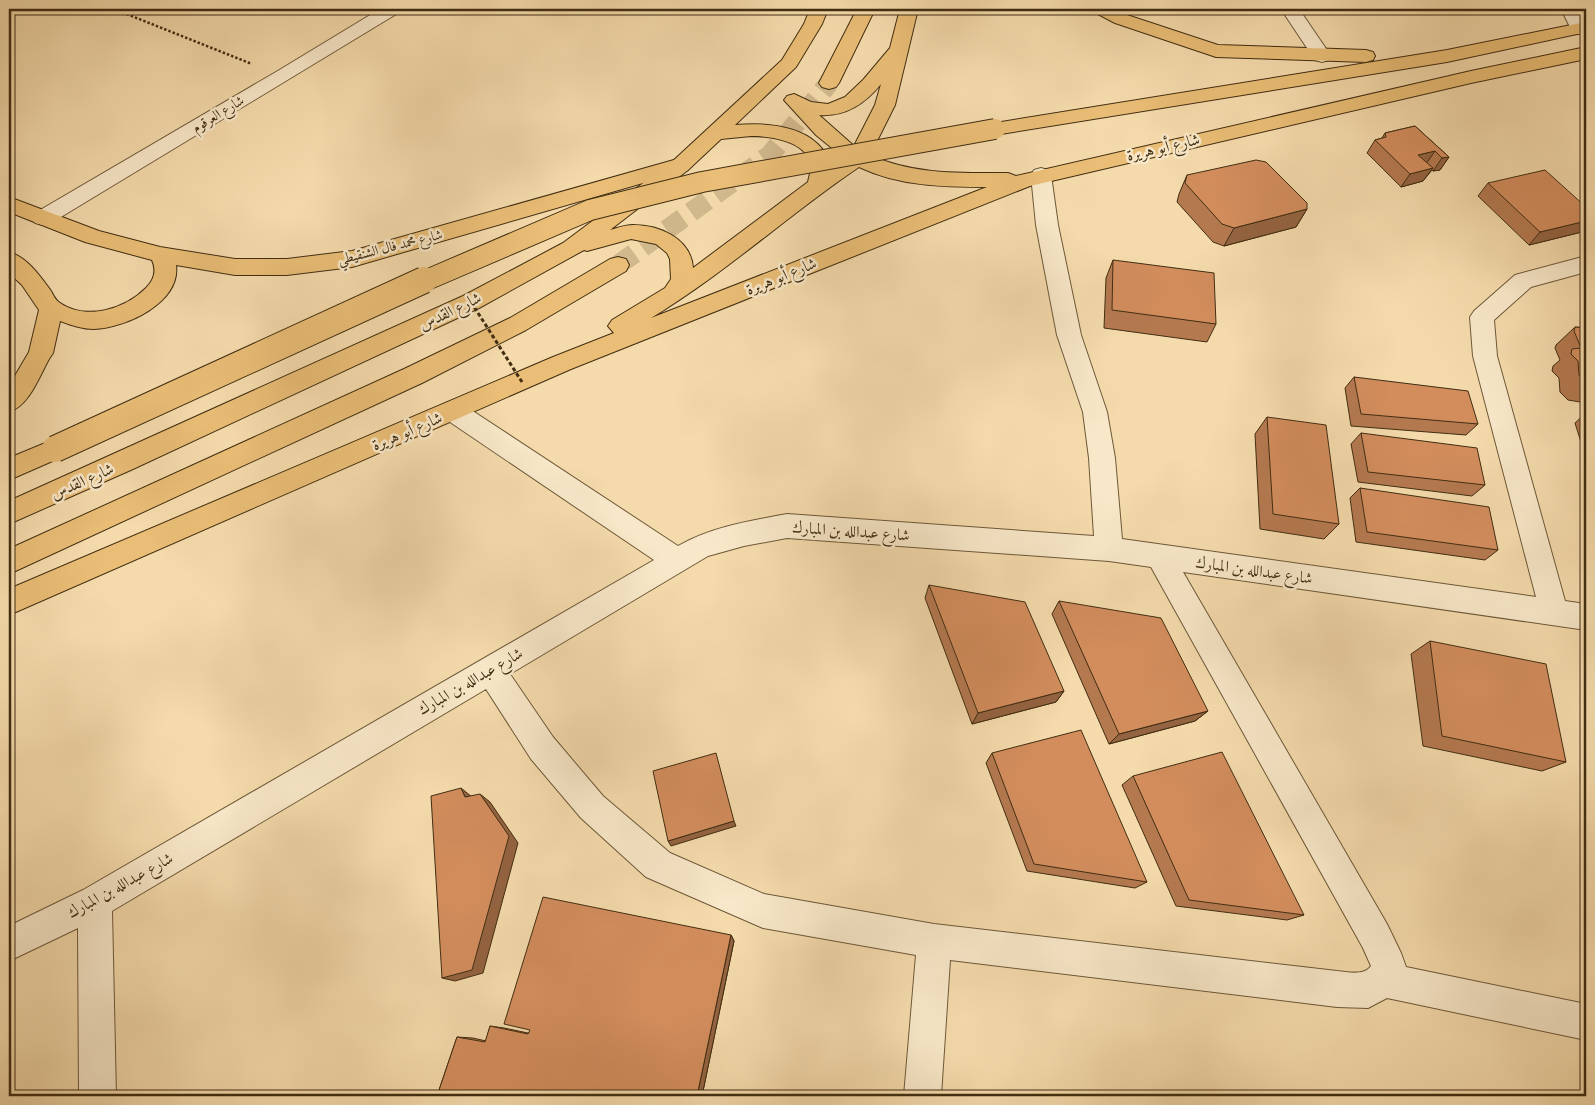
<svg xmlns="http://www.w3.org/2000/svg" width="1595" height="1105" viewBox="0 0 1595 1105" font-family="'IM FELL French Canon',Amiri,serif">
  <rect width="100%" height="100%" fill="#f5dbac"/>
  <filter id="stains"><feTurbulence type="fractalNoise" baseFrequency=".004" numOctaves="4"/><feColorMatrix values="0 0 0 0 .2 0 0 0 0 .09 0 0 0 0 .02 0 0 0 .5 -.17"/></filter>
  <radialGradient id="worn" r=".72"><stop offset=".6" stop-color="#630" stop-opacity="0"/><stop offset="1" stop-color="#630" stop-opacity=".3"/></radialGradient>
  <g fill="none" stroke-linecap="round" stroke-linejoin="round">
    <path stroke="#d1b88d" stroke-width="20" stroke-dasharray="20 10" stroke-linecap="butt" d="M618,265L770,155L829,83"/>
    <g stroke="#6d5838" stroke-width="2">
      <path id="minor" d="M380,9H401L398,13L51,223L43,225L35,223L32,218L35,213L276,72Z
        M1281,9H1299L1331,56L1329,60L1322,62L1315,60Z
        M1561,9H1579L1586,25L1585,33L1579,34L1573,33Z
        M1041,168L1048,170L1051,175L1058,225L1081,335L1107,412L1115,458L1122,539L1536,597L1473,356L1470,317L1474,311L1515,275L1586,256V272L1531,287L1494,320L1497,356L1565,601L1586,604V630L1183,572L1387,924L1401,953L1406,967L1586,1004V1040L1387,998L1368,1008L1337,1007L950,960L941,1096H904L916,955L763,928L646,877L581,818L531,759L486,689L112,911L116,1096H79L78,928L9,961V926L83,890L654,560L444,418L441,411L444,404L453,401L462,404L678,546C711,527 750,521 787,514L1094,536L1089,458L1083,412L1057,335L1036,225L1031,175L1034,170ZM787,538L1109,561L1151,567L1363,948L1371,966C1364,976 1349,972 1337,971L934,924L764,894L670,853L603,796L553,737L510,674L708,556L744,546Z"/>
    </g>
    <g stroke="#402d12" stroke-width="2">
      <path id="major" d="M681,158L688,160L691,165L688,170L352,267L287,275H235L176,265C181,303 125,328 94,329C82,329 71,325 60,321L53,353L49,359C39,377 29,406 9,412V386L29,352L39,310L22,285L9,273V252C27,257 40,276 51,291C53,295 56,301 60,303C87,321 125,309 146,288C154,280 157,271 152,260L85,242L9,212V197L99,231L160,247L235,259H287L352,251Z"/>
    </g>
    <g stroke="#402d12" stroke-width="2">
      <path id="highway" d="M810,9H828L822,24L796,67L735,125C770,122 819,126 831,166L844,158L816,135L784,100L787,96L794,94L811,102L828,104L845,97L863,80L890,48L900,9H918L895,105L870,155C913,175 961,173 1008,173L1016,176L1471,71L1586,47V59L1471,83L1030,186L571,369L9,615V589L553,357L614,333L608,326L612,320L665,288L671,279L670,259L667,253L656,244L631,239L587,251L584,250L479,308L133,469L9,524V501L463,296L563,243L674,160L782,60L804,24ZM881,84L875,105L854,146L819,115C845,117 865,104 881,84ZM751,136C770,136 808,141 811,166C811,171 809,177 808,182L693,268C691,238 659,225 633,225C625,225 617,228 610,230L688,170L721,139ZM859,167C899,186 943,187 987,187L651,318C724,274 788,215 859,167Z
        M857,9H875L839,83L836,87L829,89L822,87L819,83Z
        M1093,9H1115L1127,15L1218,45L1366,50L1373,52L1375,56L1373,60L1366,62L1216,57L1115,23L1096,13Z
        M1586,22V32L1447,62L995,135L988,133L985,129L988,125L995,123L1447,50Z
        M618,257L626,259L629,265L626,271L526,330L422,383L9,574V549L404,369L510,318L610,259Z
        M55,439L64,442L68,449L64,456L9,480V458Z"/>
    </g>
    <path stroke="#402d12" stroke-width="2.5" stroke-dasharray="2.5 2" stroke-linecap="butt" d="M114,9L252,64"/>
    <use href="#minor" fill="#f8e8c9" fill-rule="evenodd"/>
    <use href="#major" fill="#eabe76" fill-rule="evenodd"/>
    <use href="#highway" fill="#eabe76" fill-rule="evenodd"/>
    <g stroke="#402d12" stroke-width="22" stroke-linecap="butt">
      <path id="highway-bridge-far1" d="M422,282L590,210L702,182L995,129"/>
    </g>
    <g stroke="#402d12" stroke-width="28" stroke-linecap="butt">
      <path id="highway-bridge" d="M55,449L424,280"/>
    </g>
    <path stroke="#402d12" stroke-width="3" stroke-dasharray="4 2.5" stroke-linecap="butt" d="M471,302L522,382"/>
    <use href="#highway-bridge-far1" stroke="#eabe76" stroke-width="20"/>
    <use href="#highway-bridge" stroke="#eabe76" stroke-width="26"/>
  </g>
  <path fill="#b57950" stroke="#402d12" d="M1415,126L1449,157L1440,170L1433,171L1432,170L1423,181L1401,187L1367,153L1375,140L1382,138L1385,133Z
    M1187,175L1307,209L1296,227L1224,246L1213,242L1177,202L1179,194Z
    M1488,183L1586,207V231L1529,245L1478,196Z
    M1113,260L1216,324L1207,342L1104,328L1106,278Z
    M1575,327L1586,328V403L1568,400L1560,392L1559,378L1552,371L1553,366L1560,360L1555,348L1556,345Z
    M1354,377L1478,424L1466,435L1351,426L1345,388Z
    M1586,413V458L1575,423Z
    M1267,417L1339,524L1324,539L1260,529L1255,434Z
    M1361,433L1485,485L1472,496L1358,482L1351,444Z
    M1360,488L1498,550L1485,560L1356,542L1350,498Z
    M929,585L1064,691L1056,702L972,724L925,598Z
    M1059,601L1208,711L1195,721L1109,744L1052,614Z
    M1430,641L1566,762L1542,771L1423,746L1411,654Z
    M992,753L1147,882L1135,888L1027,871L986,763Z
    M1133,776L1304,915L1287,920L1176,906L1122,785Z
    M731,935L734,941L702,1096H437L457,1037L473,1038L486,1041L490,1026L504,1028L528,1033Z"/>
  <path fill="#946341" stroke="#402d12" d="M1435,151L1426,164L1418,155Z
    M1449,157L1440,170L1433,171L1442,158Z
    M1433,168L1423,181L1401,187L1410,174Z
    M1307,209L1296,227L1224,246L1234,228Z
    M1586,221V231L1529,245L1540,232Z
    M1064,691L1056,702L972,724L978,713Z
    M1208,711L1195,721L1109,744L1119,734Z
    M461,788L472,797H465Z
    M480,794L490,802L518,843L483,973L455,981L442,978Z
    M734,821L736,826L671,846L668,841Z
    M731,935L734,941L702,1096H697Z"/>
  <path fill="#d38d5d" stroke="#402d12" d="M1415,126L1449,157L1442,158L1435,151L1418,155L1433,168L1410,174L1375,140L1386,137L1385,133Z
    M1256,160L1266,162L1307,203V209L1234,228L1222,224L1185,183L1187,175Z
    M1545,170L1586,207V221L1540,232L1488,183Z
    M1113,260L1214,273L1216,324L1112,310Z
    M1575,327L1586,328V382L1579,375L1578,361L1571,354L1572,349L1581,348L1574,331Z
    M1354,377L1468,391L1478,424L1361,414Z
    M1267,417L1326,425L1339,524L1273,514Z
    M1361,433L1477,448L1485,485L1368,472Z
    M1360,488L1489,507L1498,550L1367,532Z
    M929,585L1025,602L1064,691L978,713Z
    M1059,601L1161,618L1208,711L1119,734Z
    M1430,641L1546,664L1566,762L1442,736Z
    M1081,730L1147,882L1034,864L992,753Z
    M1222,752L1304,915L1189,900L1133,776Z
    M716,753L734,821L668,841L653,771Z
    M461,788L465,797L480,794L509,836L472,970L442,978L431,796Z
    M543,897L731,935L697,1096H437L457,1037L485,1042L490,1026L528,1034L530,1030L504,1024Z"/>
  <g text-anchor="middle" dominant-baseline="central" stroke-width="5" stroke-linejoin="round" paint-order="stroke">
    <g font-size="14" fill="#402d12" stroke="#f8e8c9">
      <text transform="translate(218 114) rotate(-31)">شارع العرقوم</text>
      <text transform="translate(390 247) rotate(-14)">شارع محمد فال الشنقيطي</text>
    </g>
    <g font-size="16" fill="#402d12" stroke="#f8e8c9">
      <text transform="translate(1163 147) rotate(-13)">شارع أبو هريرة</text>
      <text transform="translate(781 276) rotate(-22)">شارع أبو هريرة</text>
      <text transform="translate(450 311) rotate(-26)">شارع القدس</text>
      <text transform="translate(407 431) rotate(-23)">شارع أبو هريرة</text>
      <text transform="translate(82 481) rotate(-24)">شارع القدس</text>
      <text transform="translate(851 531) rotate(4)">شارع عبدالله بن المبارك</text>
      <text transform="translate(1254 570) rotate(8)">شارع عبدالله بن المبارك</text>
      <text transform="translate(470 681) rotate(-30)">شارع عبدالله بن المبارك</text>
      <text transform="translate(120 885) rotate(-29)">شارع عبدالله بن المبارك</text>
    </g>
  </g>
  <rect width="1595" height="1105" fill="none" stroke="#f5dbac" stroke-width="30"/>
  <rect x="10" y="10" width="1575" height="1085" fill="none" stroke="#402d12" stroke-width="2.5"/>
  <rect x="15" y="15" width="1565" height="1075" fill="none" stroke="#402d12"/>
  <rect width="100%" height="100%" filter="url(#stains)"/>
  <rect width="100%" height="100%" fill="url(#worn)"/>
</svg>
